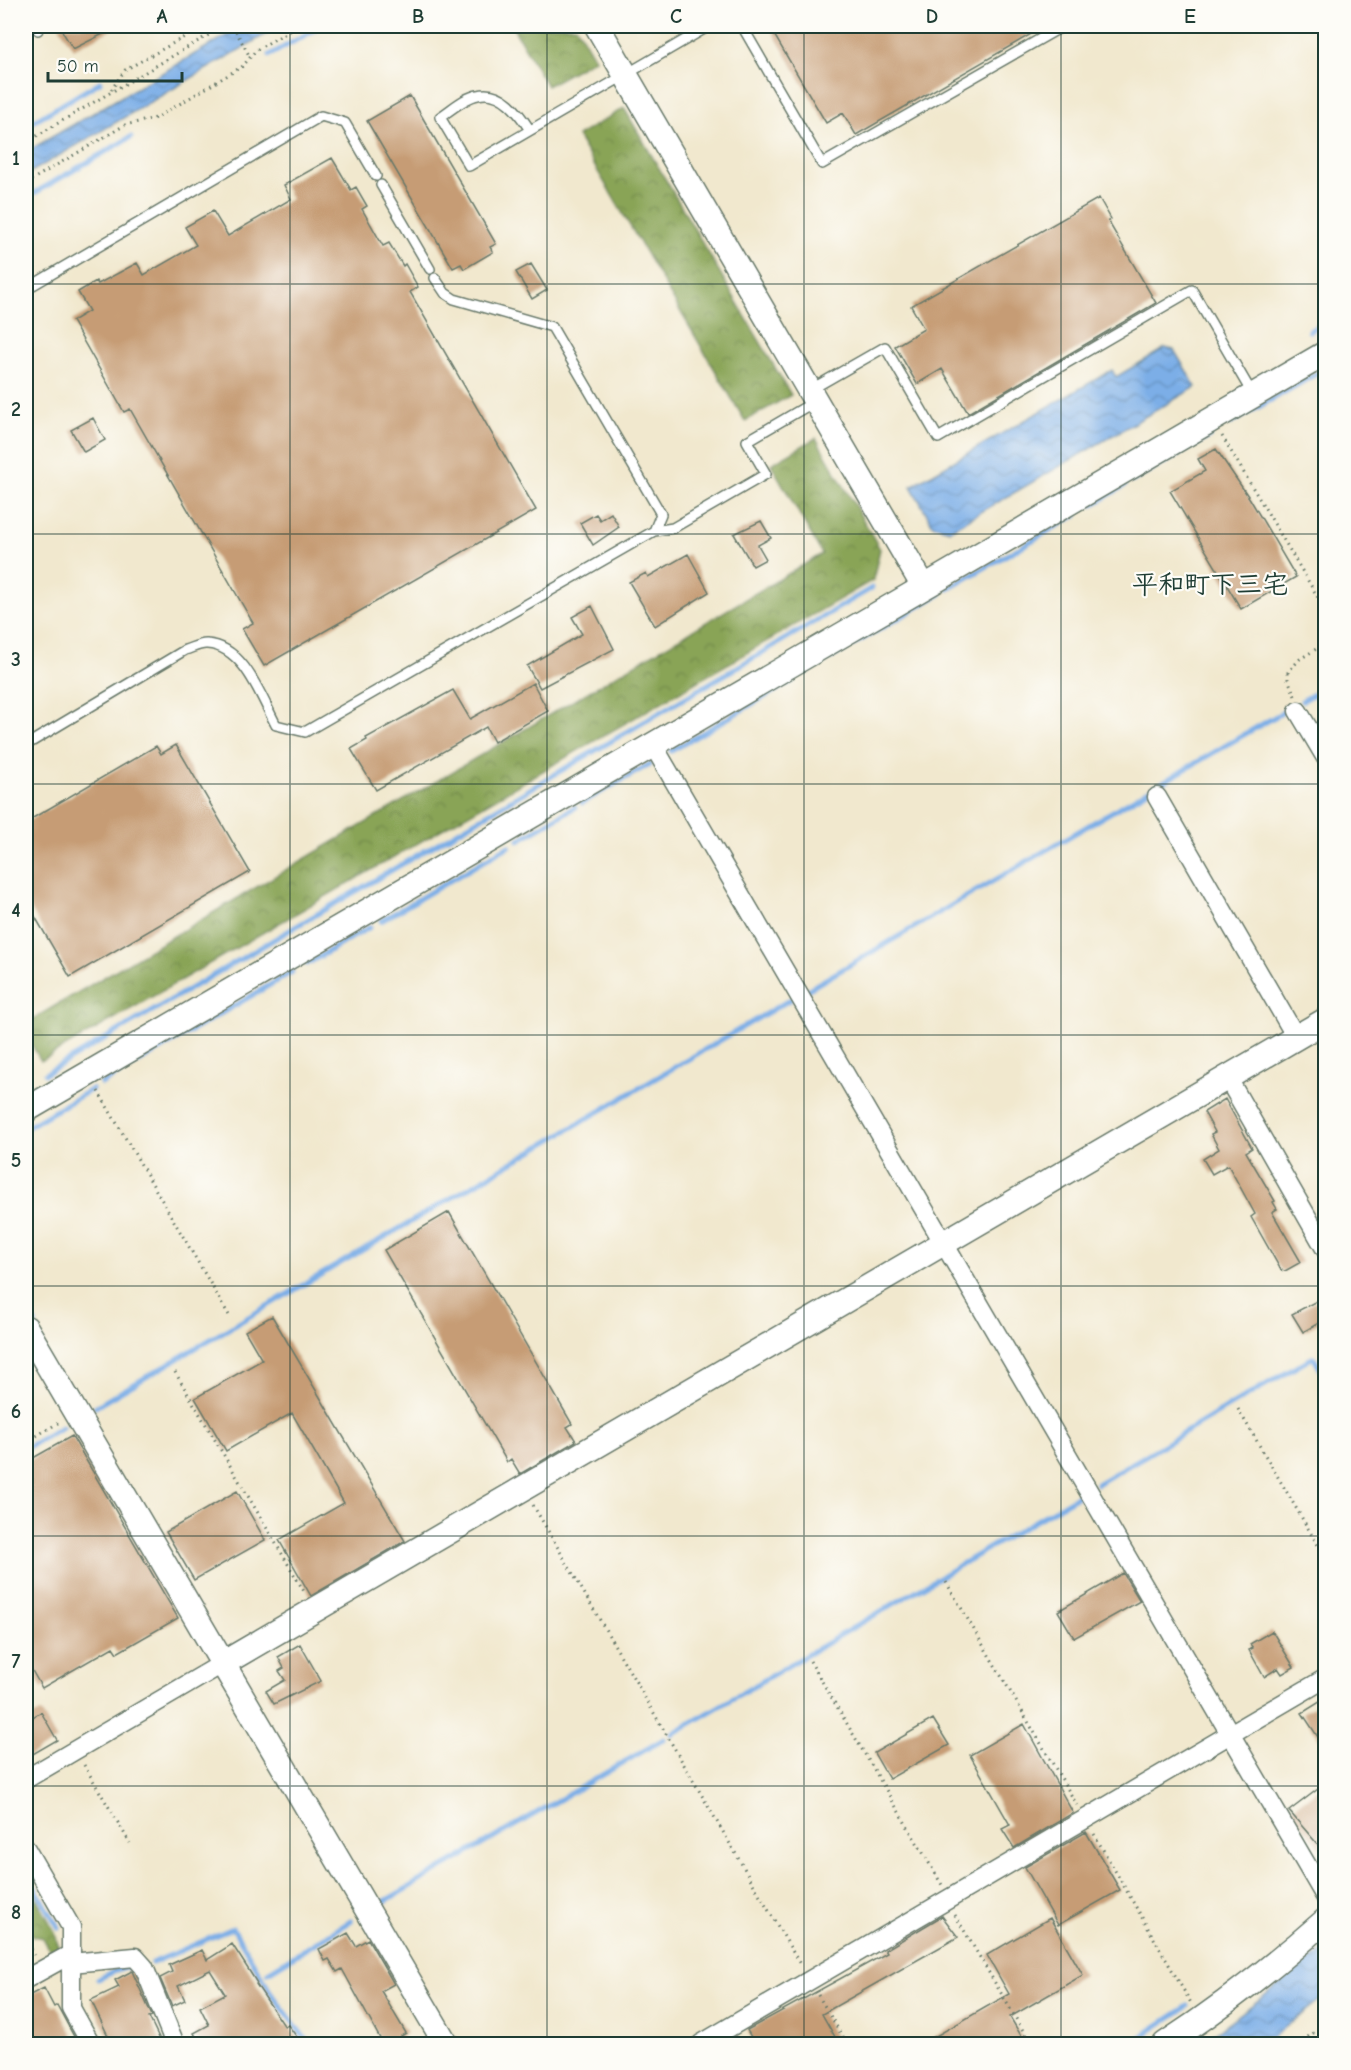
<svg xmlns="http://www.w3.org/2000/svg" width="1351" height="2070" viewBox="0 0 1351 2070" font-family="'Comic Neue','Klee One',sans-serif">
  <defs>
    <pattern id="forest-crowns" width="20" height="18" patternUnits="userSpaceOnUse" patternTransform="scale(1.5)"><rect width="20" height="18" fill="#89a456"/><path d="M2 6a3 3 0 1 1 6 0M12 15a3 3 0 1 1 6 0" fill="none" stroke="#6f8748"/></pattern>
    <pattern id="water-waves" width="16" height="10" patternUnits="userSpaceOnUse" patternTransform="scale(1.5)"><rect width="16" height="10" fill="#7baee7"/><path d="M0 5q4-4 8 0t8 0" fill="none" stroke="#648fbc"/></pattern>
  </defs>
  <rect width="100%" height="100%" fill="#fdfcf7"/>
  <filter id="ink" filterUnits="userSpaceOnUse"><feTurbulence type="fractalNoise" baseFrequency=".0167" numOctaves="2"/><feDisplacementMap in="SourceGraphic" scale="12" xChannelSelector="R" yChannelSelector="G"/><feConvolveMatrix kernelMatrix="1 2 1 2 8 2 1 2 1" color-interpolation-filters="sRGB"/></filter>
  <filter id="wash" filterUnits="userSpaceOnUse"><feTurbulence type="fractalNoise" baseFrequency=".008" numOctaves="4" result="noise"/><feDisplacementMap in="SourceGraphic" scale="24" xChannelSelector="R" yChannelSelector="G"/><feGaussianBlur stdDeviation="1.35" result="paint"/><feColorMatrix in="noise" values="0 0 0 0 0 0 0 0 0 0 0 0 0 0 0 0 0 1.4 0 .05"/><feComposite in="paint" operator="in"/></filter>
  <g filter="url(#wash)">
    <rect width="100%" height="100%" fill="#f1e8ce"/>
    <path fill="url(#forest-crowns)" stroke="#547045" stroke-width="1.5" d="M512,26H576L595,59L547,86Z
      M624,108L791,395L745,421L577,136Z
      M816,438L880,549L873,580L41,1061L26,1035V1023L822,554L771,464Z
      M26,1880L55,1932L59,1951L53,1956L43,1938L33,1936L27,1929L29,1923L26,1917Z"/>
    <path fill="url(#water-waves)" stroke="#4d768e" stroke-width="1.5" d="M243,26H280L26,175V152Z
      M1165,348L1174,350L1196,387L950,530L933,525L911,486L1112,370L1116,377Z
      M1325,1949V1996L1264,2044H1201Z"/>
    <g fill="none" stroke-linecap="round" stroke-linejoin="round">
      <path stroke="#7baee7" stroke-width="5" d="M270,55L321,26
        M26,126L100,82
        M26,198L131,137
        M1309,331L1326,322
        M1231,423L1326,368
        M1132,481L1210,436
        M1092,505L1125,485
        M948,589L1076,515
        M806,672L940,594
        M1302,701L1326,687
        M671,751L792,681
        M1153,788L1295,705
        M582,803L650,764
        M519,840L575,807
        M381,921L509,846
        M307,964L370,927
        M807,990L1149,790
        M45,1074L872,588
        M101,1084L292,972
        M26,1128L92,1089
        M26,1306L35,1323
        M95,1407L791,999
        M26,1448L62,1427
        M1097,1484L1313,1357L1326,1378
        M672,1734L1081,1494
        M27,1875L59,1928
        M380,1904L664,1739
        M152,1963L233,1928L270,1991L309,2044
        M268,1972L351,1921
        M98,1979L124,1967H133
        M1130,2044L1188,2006"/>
    </g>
    <g id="blocks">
      <path fill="#c69c74" d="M59,26H119L73,49Z
        M769,26H1045L856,135L843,113L826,123Z
        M410,96L496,244L490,247L493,252L464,269L461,264L453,268L367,121Z
        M332,158L351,190L356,187L367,206L362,209L383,246L389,243L403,266L405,264L418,287L410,292L536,510L264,666L242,629L253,623L130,409L124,412L72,321L89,311L78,292L96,281L98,284L137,263L144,275L196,245L185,227L213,211L228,236L291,199L284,185Z
        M1099,198L1111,219L1108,221L1156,303L968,413L942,369L917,384L895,346L924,329L911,306Z
        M531,264L547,290L532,299L516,272Z
        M93,418L105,440L84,452L71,430Z
        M1216,449L1250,499L1296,577L1241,609L1170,491L1205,471L1198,459Z
        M611,513L619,527L593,545L580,523L596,514L600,520Z
        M761,521L771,538L758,545L766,559L753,566L734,534Z
        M688,554L709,592L655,626L629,582L646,573L648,577Z
        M592,606L614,649L540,688L527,666L582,634L572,617Z
        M533,683L548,711L494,742L486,727L376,790L351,749L367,740L366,738L453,690L470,719Z
        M176,745L250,872L70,977L26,901V822L156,746L161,754Z
        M1225,1099L1252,1148L1246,1152L1275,1201L1273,1202L1277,1209L1272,1212L1301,1262L1285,1271L1281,1270L1251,1217L1255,1214L1228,1165L1212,1174L1203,1159L1219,1149L1211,1134L1215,1132L1204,1112Z
        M449,1212L572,1424L567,1427L576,1441L520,1474L511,1459L507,1462L384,1250Z
        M1326,1296V1319L1303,1332L1292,1314Z
        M272,1316L405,1541L311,1596L279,1540L344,1503L292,1413L226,1451L195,1398L262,1360L245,1331Z
        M72,1436L178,1618L117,1653L113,1647L42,1688L26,1660V1462Z
        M237,1491L265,1540L194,1580L166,1532Z
        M1123,1573L1140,1601L1074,1638L1058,1611Z
        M1272,1631L1294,1667L1282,1674L1278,1668L1264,1677L1249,1650L1253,1648L1250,1644Z
        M300,1644L321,1681L274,1704L266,1691L285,1680L279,1671L284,1668L278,1657Z
        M1326,1698V1749L1302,1713Z
        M41,1712L57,1740L26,1758V1721Z
        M933,1719L949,1745L889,1779L874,1753Z
        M1024,1724L1073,1813L1014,1848L1002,1829L1010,1825L970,1755Z
        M1326,1783V1854L1289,1811Z
        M1086,1832L1120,1890L1058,1925L1025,1867Z
        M942,1916L958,1937L822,2014L839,2044H755L747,2030L887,1953L885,1950Z
        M1050,1918L1083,1975L1010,2017L1026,2044H922L1009,1994L987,1955Z
        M348,1933L356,1946L368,1939L394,1984L381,1991L406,2033L401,2036L405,2044H383L342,1969L337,1972L329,1959L325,1961L319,1949Z
        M232,1944L257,1983L256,1984L285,2027L288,2025L302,2044H200L194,2033L209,2025L200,2007L225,1994L210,1970L178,1986L185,2000L172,2006L160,1978L172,1972L169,1965L202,1950L207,1960Z
        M132,1971L152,2016L149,2017L162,2044H112L91,2000L119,1987L115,1980Z
        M44,1988L54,2007L57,2005L78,2044H26V1997Z"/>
    </g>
  </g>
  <g filter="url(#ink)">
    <use href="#blocks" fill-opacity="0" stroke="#68796a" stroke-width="1.5"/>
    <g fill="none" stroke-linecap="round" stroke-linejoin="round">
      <g stroke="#68796a" stroke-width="12">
        <path id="lane" d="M35,26L38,30
          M742,26L822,164L1063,26
          M530,130C519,113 502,89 478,95C465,97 451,110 440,117L469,166C549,119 629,72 709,26
          M381,185L430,269
          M26,289L321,116L345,123L376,176
          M810,390L885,347L938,438L1192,290L1253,395
          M654,531L673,528L766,474L747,441L814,402
          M26,745L185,650C192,648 201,643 207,644C244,646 261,697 276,725L305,732L654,531L661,514L552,327L454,299L445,293L435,278"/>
      </g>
      <g stroke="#68796a" stroke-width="21">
        <path id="street" d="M1298,711L1326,758
          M653,745L1326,1898
          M1157,797L1296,1037
          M1227,1077L1326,1250
          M26,1779L222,1664
          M26,1849L71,1927V2008L91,2044
          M71,1963L135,1957L144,1967L175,2044
          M26,1979L71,1954
          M701,2044L1326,1678"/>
      </g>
      <g stroke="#68796a" stroke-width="27">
        <path id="secondary" d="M597,26L924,587
          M26,1110L1326,353
          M26,1328L446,2044
          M222,1664L1326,1020
          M1165,2044C1222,2007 1275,1965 1326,1920"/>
      </g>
      <path stroke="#68796a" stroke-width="3" stroke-dasharray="1.5 4.5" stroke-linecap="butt" d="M233,26L250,57
        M111,90L125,70L204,26
        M26,142L224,26
        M26,183L125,125L156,118L243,66L256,50L298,26
        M1222,436L1326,611
        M1295,696L1288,679V672L1300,659L1326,643
        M98,1091L230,1317
        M175,1372L305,1593
        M1238,1409L1326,1559
        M26,1442L58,1423
        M533,1505L801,1966
        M946,1582L1077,1805
        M810,1661L942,1885
        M84,1765L130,1843
        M1094,1834L1191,2003
        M955,1915L1031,2044
        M26,1938L34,1955
        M818,1995L847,2044
        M1298,2044L1326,2024"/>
      <use href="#lane" stroke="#fff" stroke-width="9"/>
      <use href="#street" stroke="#fff" stroke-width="18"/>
      <use href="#secondary" stroke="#fff" stroke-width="24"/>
    </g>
  </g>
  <path fill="none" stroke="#1f3d34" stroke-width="1.5" stroke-opacity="0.55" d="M290,26V2044M547,26V2044M804,26V2044M1061,26V2044M26,284H1326M26,534H1326M26,784H1326M26,1035H1326M26,1286H1326M26,1536H1326M26,1786H1326"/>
  <g text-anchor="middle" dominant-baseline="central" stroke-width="4.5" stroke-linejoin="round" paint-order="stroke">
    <g font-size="26" font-weight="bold" fill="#1f3d34" stroke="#fdfcf7">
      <text x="1210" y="585">平和町下三宅</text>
    </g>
  </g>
  <rect width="1351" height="2070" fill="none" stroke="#fdfcf7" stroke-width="66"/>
  <path d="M48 72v9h134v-9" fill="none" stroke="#1f3d34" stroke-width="3"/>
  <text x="57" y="72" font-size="18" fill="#1f3d34" stroke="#fdfcf7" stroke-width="4.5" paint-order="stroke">50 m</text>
  <rect x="33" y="33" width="1285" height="2004" fill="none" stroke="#1f3d34" stroke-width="2"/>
  <g font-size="20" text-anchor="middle" font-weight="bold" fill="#1f3d34">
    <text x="162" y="23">A</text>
    <text x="418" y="23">B</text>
    <text x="676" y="23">C</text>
    <text x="932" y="23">D</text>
    <text x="1190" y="23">E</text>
    <text x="16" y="165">1</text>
    <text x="16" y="416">2</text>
    <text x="16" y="666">3</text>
    <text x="16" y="917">4</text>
    <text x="16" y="1167">5</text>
    <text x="16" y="1418">6</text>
    <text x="16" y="1668">7</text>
    <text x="16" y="1919">8</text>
  </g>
</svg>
